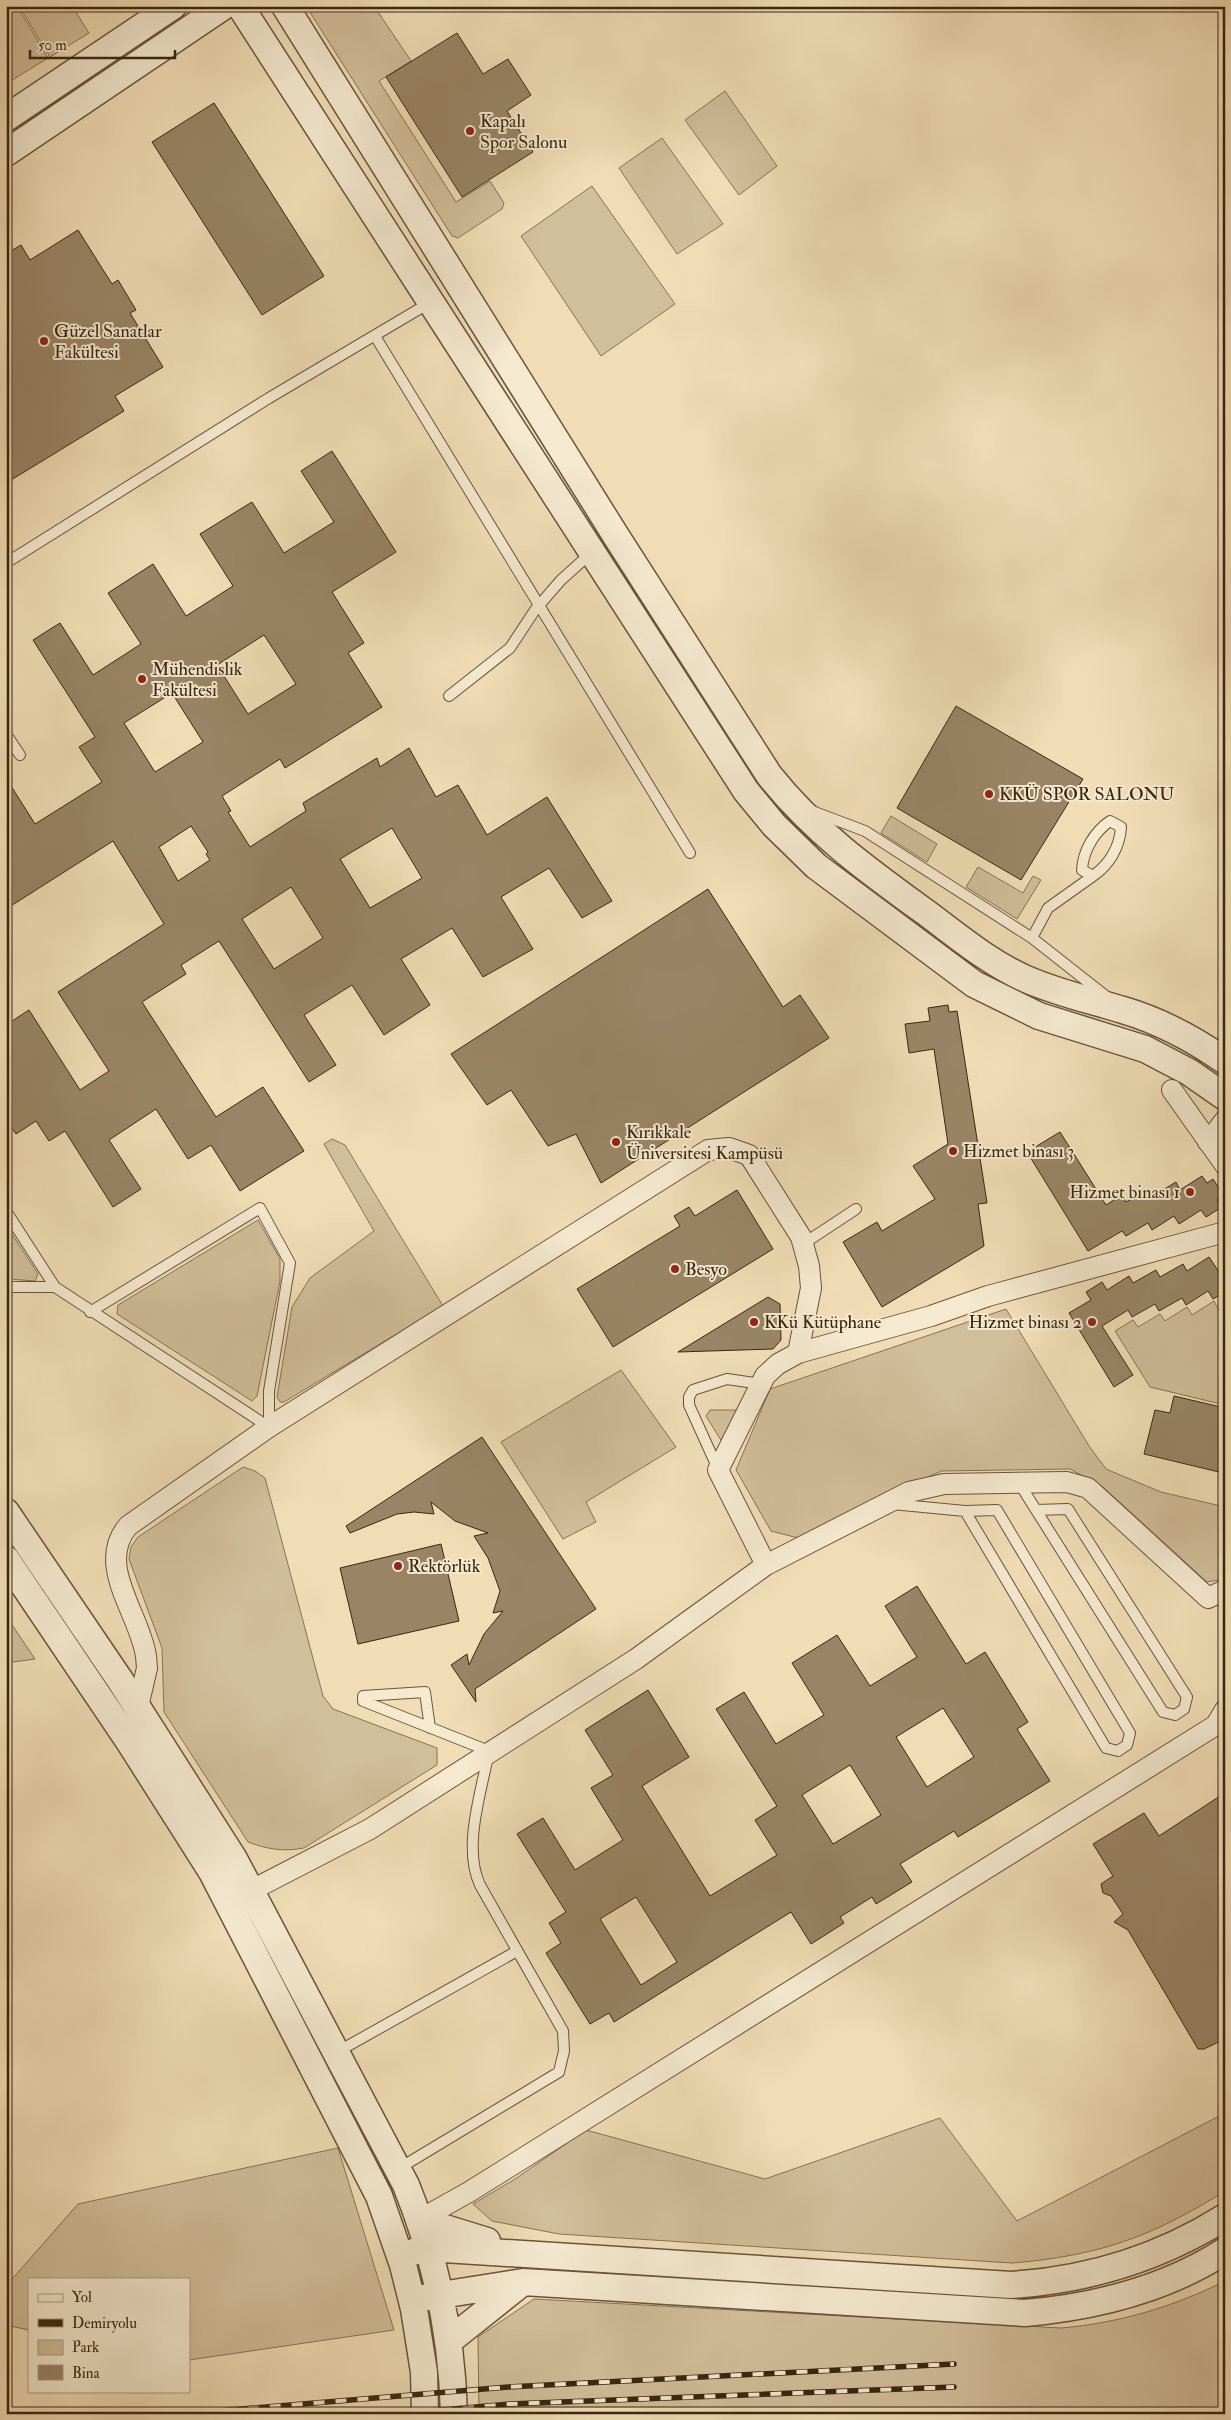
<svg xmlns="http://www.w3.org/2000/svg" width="1231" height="2420" viewBox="0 0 1231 2420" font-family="'IM FELL Double Pica',serif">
  <rect width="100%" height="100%" fill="#f0ddb6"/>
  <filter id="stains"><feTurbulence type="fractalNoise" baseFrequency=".004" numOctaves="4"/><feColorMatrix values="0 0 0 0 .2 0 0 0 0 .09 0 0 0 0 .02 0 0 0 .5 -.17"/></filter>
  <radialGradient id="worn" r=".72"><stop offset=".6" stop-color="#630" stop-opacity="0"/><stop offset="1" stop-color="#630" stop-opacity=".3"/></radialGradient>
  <path fill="#d1be9a" stroke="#867255" d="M6,6H17L48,58L9,82L6,77Z
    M19,6H72L89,33L50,57Z
    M306,6H374L411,61L379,81L456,202L490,181L504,203L502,209L458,238L452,236Z
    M725,91L777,166L739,195L685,120Z
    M662,138L723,224L677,254L619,168Z
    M592,186L675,304L601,356L521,236Z
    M891,816L937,844L927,862L881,833Z
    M978,867L1023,893L1033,876L1041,880L1017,919L966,887Z
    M332,1139L345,1145L443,1306L284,1402H280L277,1397L292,1307L310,1278L374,1231L324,1144Z
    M258,1220L280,1259V1281L257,1396L252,1401L117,1314L118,1305Z
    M6,1225L38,1274L35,1281L9,1279L6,1274Z
    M1214,1301L1218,1309L1225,1305V1405L1150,1387L1115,1331L1133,1320L1138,1327L1160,1314L1165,1321L1187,1307L1192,1315Z
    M1006,1309L1089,1446L1106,1469L1161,1492L1225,1507V1579L1207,1582L1103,1487L1070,1469L942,1471L884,1495L798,1538L771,1531L736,1470L770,1389Z
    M621,1370L676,1447L586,1502L596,1522L563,1539L501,1442Z
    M710,1410H737L740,1414L727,1450L706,1416Z
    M243,1467L255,1471L265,1478L323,1696L333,1709L437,1748V1765L304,1848C284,1852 266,1849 248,1842L164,1712L162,1648L129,1559L131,1547L138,1537Z
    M6,1616L35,1659L6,1663Z
    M1225,2113V2191C1152,2237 1098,2256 1012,2263L559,2234L492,2221L473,2204L515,2179L586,2130L765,2179L940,2118L1017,2221Z
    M338,2148L394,2330L189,2360V2279H29V2330L6,2325V2286L78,2204Z
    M1225,2281V2414H479L478,2337L534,2299L1061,2328C1119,2323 1173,2307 1225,2281Z"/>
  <path fill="#998566" stroke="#3a2610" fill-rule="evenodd" d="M457,33L483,74L508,59L531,95L507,111L533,152L462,197L386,77Z
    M214,103L324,276L262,315L152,142Z
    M78,230L112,284L118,280L136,310L130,313L163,367L115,396L124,411L11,480L6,472V254L21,245L30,260Z
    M332,451L396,552L332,592L364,643L348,653L382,707L285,768L280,759L222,796L231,811L228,812L250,847L306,811L303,803L377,758L380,767L409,748L436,797L458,785L487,835L547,797L612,901L582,918L549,868L501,897L533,949L483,977L452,928L401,959L430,1005L384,1035L352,985L304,1015L336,1065L309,1082L219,941L181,965L186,974L142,1002L216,1117L263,1087L304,1151L240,1191L211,1145L188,1159L156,1109L109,1140L141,1189L113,1207L65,1131L49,1141L36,1121L16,1134L6,1119V1025L29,1010L80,1090L109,1071L58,992L164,924L113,841L6,909V778L35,824L102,782L79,747L95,737L33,640L60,623L93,675L141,644L108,593L153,564L186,616L233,586L200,534L252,502L284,553L334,522L301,471ZM264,635L296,684L248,714L217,665ZM172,693L203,742L155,772L124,723ZM191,826L208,852L206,854L210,860L178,881L159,847ZM392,828L422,878L370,908L340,859ZM291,887L323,938L274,969L242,919Z
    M956,706L1083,779L1021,880L897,808Z
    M708,889L783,1007L800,995L829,1038L601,1183L576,1134L548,1146L511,1090L487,1105L451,1054Z
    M948,1005L949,1012L957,1011L987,1203L978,1204L984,1246L882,1307L843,1242L877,1222L882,1231L935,1199L913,1166L948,1144L934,1049L909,1053L905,1024L930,1021L928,1008Z
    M1060,1132L1106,1205L1122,1195L1126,1202L1149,1189L1153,1196L1176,1182L1180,1190L1202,1176L1207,1183L1213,1179L1224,1196L1217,1200L1222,1207L1206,1217L1201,1210L1179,1224L1174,1216L1152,1230L1148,1223L1126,1236L1122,1231L1088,1251L1027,1152Z
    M737,1190L773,1249L613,1347L577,1289L680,1226L674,1216L689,1207L695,1216Z
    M1209,1257L1219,1272L1225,1268V1292L1213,1299L1208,1291L1186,1305L1182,1298L1159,1311L1155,1304L1132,1317L1128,1310L1102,1326L1133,1375L1114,1387L1069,1313L1091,1300L1086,1292L1102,1282L1107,1290L1129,1276L1133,1283L1156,1270L1160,1277L1183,1264L1187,1271Z
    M768,1297L780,1304L781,1340L773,1349L678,1352Z
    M1174,1396L1225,1408V1447L1219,1472L1144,1454L1155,1410L1170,1413Z
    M482,1437L596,1609L475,1689L476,1702L451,1665L467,1654L469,1665L484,1634L503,1611L493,1613L500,1591L488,1558L474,1536L488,1533L455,1521L431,1502L434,1514L414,1512L397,1514L350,1533L346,1526Z
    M441,1544L459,1621L358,1644L340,1568Z
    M917,1586L966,1664L985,1652L1028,1722L1017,1729L1050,1781L958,1837L954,1831L900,1864L912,1882L876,1904L872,1897L840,1917L844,1923L811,1944L791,1912L614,2022L609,2013L590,2024L546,1953L561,1943L549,1923L566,1912L517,1834L543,1818L575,1870L623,1840L591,1788L613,1775L585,1730L648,1690L689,1757L642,1786L710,1896L777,1855L755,1820L777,1806L716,1709L744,1692L776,1744L824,1715L792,1663L837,1635L870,1686L917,1657L885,1606ZM943,1708L974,1757L927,1787L896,1737ZM850,1765L881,1815L833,1844L802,1795ZM636,1897L677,1962L641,1985L600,1919Z
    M1220,1796L1225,1804V2039L1204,2049H1198L1128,1930L1114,1922L1123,1914L1111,1896L1103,1893L1101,1884L1113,1876L1093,1844L1144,1813L1159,1836Z"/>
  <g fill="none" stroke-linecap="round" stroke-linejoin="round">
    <g stroke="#68543a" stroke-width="12">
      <path id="service" d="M375,336L690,853
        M6,563L269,398L431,302
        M449,696L510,648L535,610L561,580L591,553
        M6,734L20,755
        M812,811L865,831L1032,938L1107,997
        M1032,938L1048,908L1093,876L1082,870C1083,851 1094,832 1110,821L1121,827C1120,847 1109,865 1093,876
        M6,1211L55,1287L269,1427
        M803,1244L856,1209
        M6,1287H55
        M90,1312L260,1208L290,1263L269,1391V1427
        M718,1469L689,1405V1397L693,1390L727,1379L761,1384
        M1019,1483L1036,1510L1068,1509L1187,1697L1184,1709L1175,1715L1163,1712L1036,1510
        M892,1504L965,1511L1106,1748L1118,1751L1127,1745L1130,1733L997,1510L965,1511
        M337,2052L517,1951
        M398,2169L559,2072L564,2051L563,2031L480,1885C462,1847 482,1790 489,1751L363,1701V1696L425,1692L430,1728"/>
    </g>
    <g stroke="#68543a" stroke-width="22">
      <path id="minor" d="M1172,1090L1225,1165
        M1208,1142L1225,1120
        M766,1565L718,1470L765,1376L778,1364L798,1353L931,1316L988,1296L1225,1232
        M138,1707L147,1668L146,1656C140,1614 95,1565 128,1526L269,1427L708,1150L729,1148L749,1155L801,1237L809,1266L811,1288L798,1353
        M252,1890L370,1829L636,1659L766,1565L909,1492L944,1484L1067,1482L1088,1488L1208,1598L1225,1590
        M419,2220L469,2192L1216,1725L1225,1710"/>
    </g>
    <g stroke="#68543a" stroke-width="29">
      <path id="tertiary" d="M240,6L746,791L774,825L816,866L974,984L1039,1016L1145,1049L1189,1072L1225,1097
        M285,6L616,536L769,775C814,832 870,872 928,914C960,938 990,963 1026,979C1058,993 1090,1000 1123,1010C1160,1021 1194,1039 1225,1061
        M6,118L173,6
        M6,153L224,6
        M6,1512L120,1680L234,1859L406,2185C436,2259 452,2334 454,2414
        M6,1559L130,1743L212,1872L379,2196L403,2265L414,2309L424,2372L425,2414
        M419,2220L487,2241
        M413,2252L428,2248L1011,2285C1089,2280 1160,2258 1225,2217
        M422,2298L523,2282L1025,2313C1094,2307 1166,2289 1225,2251
        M449,2341L523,2282"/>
    </g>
    <use href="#service" stroke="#f5e9d0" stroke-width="10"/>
    <use href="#minor" stroke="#f5e9d0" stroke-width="20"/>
    <use href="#tertiary" stroke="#f5e9d0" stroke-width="26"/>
    <g stroke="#3a2610" stroke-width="5.5">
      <path id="rail" d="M182,2414L508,2387L954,2364
        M397,2414L510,2404L954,2387"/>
    </g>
    <use href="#rail" stroke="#f5e9d0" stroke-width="4" stroke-dasharray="11" stroke-linecap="butt"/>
  </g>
  <g fill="#8f2418" stroke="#f5e9d0" stroke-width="2">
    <circle cx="470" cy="131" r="5"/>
    <circle cx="44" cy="341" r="5"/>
    <circle cx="142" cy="679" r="5"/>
    <circle cx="989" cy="794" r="5"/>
    <circle cx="616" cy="1142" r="5"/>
    <circle cx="953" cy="1151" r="5"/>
    <circle cx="1190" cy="1192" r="5"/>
    <circle cx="675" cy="1269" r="5"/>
    <circle cx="754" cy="1322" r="5"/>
    <circle cx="1092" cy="1322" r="5"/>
    <circle cx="398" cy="1566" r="5"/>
  </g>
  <g text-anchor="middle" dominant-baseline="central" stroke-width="4" stroke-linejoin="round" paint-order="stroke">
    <g font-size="18" fill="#3a2610" stroke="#f5e9d0" text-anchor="start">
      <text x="480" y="121">Kapalı<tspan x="480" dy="21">Spor Salonu</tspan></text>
      <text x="54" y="331">Güzel Sanatlar<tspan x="54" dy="21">Fakültesi</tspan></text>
      <text x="152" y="669">Mühendislik<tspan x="152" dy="21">Fakültesi</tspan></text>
      <text x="999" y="794">KKÜ SPOR SALONU</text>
      <text x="626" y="1132">Kırıkkale<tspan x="626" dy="21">Üniversitesi Kampüsü</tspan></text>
      <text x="963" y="1151">Hizmet binası 3</text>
      <text x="1180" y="1192" text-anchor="end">Hizmet binası 1</text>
      <text x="685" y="1269">Besyo</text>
      <text x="764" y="1322">KKü Kütüphane</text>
      <text x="1082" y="1322" text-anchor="end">Hizmet binası 2</text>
      <text x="408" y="1566">Rektörlük</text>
    </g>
  </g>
  <rect width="1231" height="2420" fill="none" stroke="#f0ddb6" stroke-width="25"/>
  <rect x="8" y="8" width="1216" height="2405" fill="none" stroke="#3a2610" stroke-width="2.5"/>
  <rect x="12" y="12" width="1206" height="2395" fill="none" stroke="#3a2610"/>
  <rect x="28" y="2278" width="162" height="115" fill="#f5e9d0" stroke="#aa9b83"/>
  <rect x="38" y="2294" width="25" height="8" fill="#f5e9d0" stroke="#aa9b83"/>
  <text x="72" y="2302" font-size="15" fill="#3a2610">Yol</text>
  <rect x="38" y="2319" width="25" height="8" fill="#3a2610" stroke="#aa9b83"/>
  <text x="72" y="2328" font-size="15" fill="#3a2610">Demiryolu</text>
  <rect x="38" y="2340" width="25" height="15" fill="#d1be9a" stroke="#aa9b83"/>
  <text x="72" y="2352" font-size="15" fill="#3a2610">Park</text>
  <rect x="38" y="2365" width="25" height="15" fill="#998566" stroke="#aa9b83"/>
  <text x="72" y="2378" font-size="15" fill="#3a2610">Bina</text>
  <path d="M30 50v8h145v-8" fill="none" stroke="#3a2610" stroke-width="2.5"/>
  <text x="38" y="50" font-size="15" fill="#3a2610" stroke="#f5e9d0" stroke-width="4" paint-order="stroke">50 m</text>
  <rect width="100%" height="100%" filter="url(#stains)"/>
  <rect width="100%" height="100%" fill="url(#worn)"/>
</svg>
